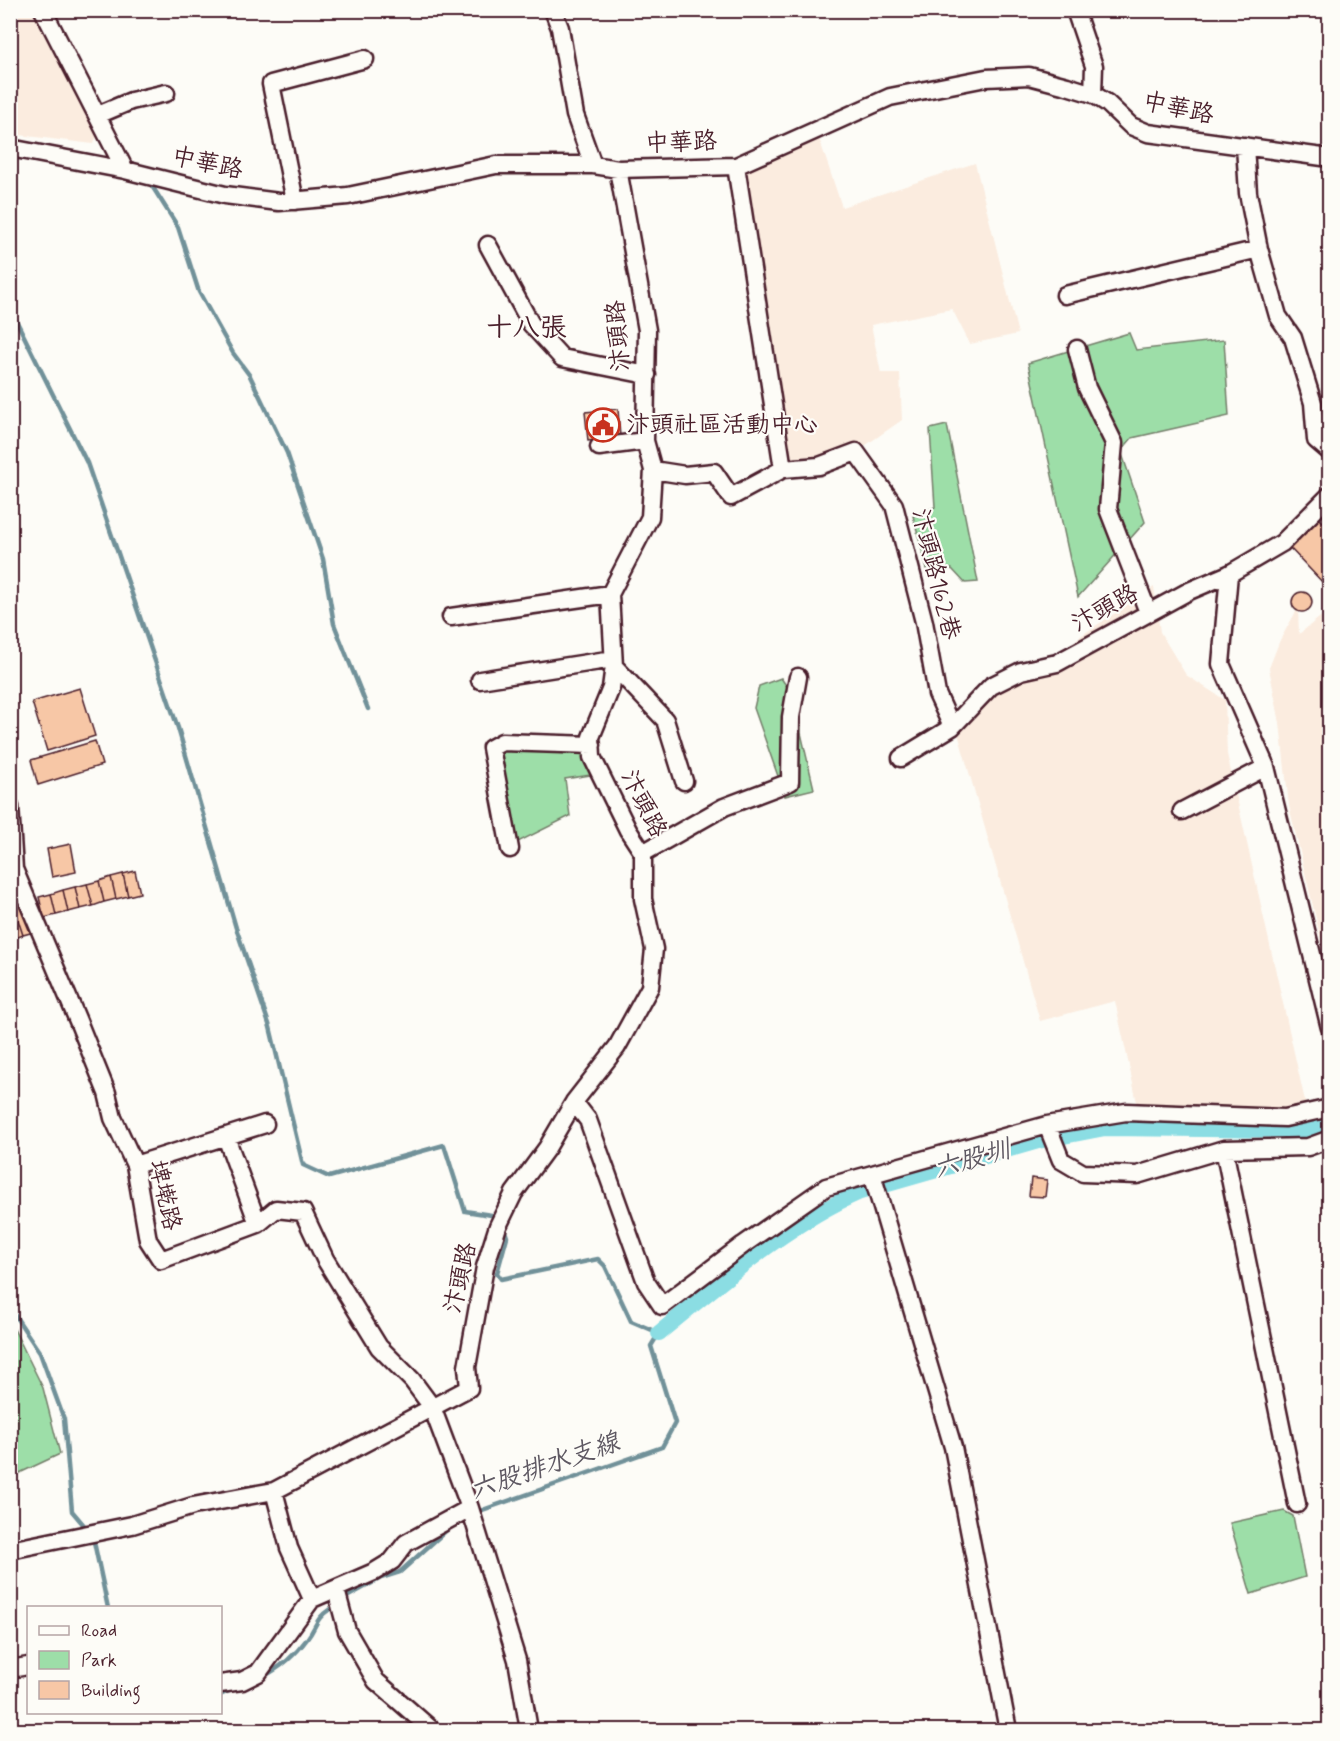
<svg xmlns="http://www.w3.org/2000/svg" width="1340" height="1741" viewBox="0 0 1340 1741" font-family="Mynerve,'LXGW WenKai TC',sans-serif">
  <rect width="100%" height="100%" fill="#fdfcf7"/>
  <filter id="ink" filterUnits="userSpaceOnUse"><feTurbulence type="fractalNoise" baseFrequency=".0167" numOctaves="2"/><feDisplacementMap in="SourceGraphic" scale="12" xChannelSelector="R" yChannelSelector="G"/><feConvolveMatrix kernelMatrix="1 2 1 2 8 2 1 2 1" color-interpolation-filters="sRGB"/></filter>
  <g filter="url(#ink)">
    <path fill="#fbecdf" d="M11,11H35L99,133L93,144L11,134Z
      M819,138L842,207L975,163L1018,334L970,344L952,309L871,325L881,373H900L902,420L853,454L793,463L788,452L739,175Z
      M1154,587L1160,632L1186,675L1225,700L1227,754L1307,1110L1138,1107L1115,1001L1040,1021L957,730L987,701L1002,671L1067,649L1079,637Z
      M1298,608L1299,634L1329,610V973L1289,806L1280,723L1269,668L1280,640Z"/>
    <path fill="#9ddea8" stroke="#747e6a" stroke-width="1.5" d="M1129,333L1136,350L1224,340L1229,416L1132,438L1121,451L1145,522L1078,597L1028,363Z
      M947,425L978,582L965,583L952,569H927L913,516L935,507L930,429Z
      M781,678L801,707V733L814,789L785,796L754,708L759,686Z
      M593,740L604,773L565,779L570,816L518,842L497,760L511,742Z
      M10,1321L43,1388L60,1454L11,1477Z
      M1284,1511L1293,1516L1305,1577L1251,1594L1230,1523Z"/>
    <g fill="none" stroke-linecap="round" stroke-linejoin="round">
      <path stroke="#719199" stroke-width="4.5" d="M152,186L178,227L199,292L233,353L250,376L287,453L323,559L334,624L368,709
        M10,308L87,463L178,728L236,928L270,1027L303,1165L329,1177L444,1145L465,1211L498,1216
        M10,1308L40,1353L64,1419L72,1511L88,1530
        M474,1513L662,1447L675,1423L651,1346L659,1333L631,1321L605,1266L598,1259L501,1279L497,1273L507,1237L504,1228
        M93,1537L108,1608
        M343,1599L381,1578L400,1572L449,1528
        M264,1676C280,1668 296,1654 307,1639C317,1626 315,1619 330,1609
        M220,1695L234,1689"/>
      <path stroke="#8bdde3" stroke-width="16" d="M659,1333C722,1282 785,1225 860,1192L1038,1141L1105,1128L1309,1130L1330,1125"/>
    </g>
    <path fill="#f7c7a6" stroke="#4a1f2b" stroke-width="1.5" d="M618,409L620,437L588,441L585,412Z
      M1319,518L1330,529V583L1326,586L1289,547Z
      M1292 602a10 10 0 1 1 20 0a10 10 0 1 1-20 0Z
      M80,688L95,736L47,751L32,702Z
      M95,741L102,765L38,785L31,760Z
      M71,844L76,872L52,877L47,849Z
      M135,871L140,893L128,896L123,874Z
      M123,874L128,896L116,899L111,877Z
      M111,877L116,899L104,902L99,881Z
      M99,881L104,902L93,906L87,884Z
      M87,884L93,906L80,909L75,887Z
      M19,885L34,932L23,935L10,896V888Z
      M75,887L80,909L68,912L63,890Z
      M63,890L68,912L56,915L51,894Z
      M51,894L56,915L44,918L39,897Z
      M10,896L23,935L13,939L10,932Z
      M1031,1178L1047,1180L1045,1197L1029,1196Z"/>
    <g fill="none" stroke-linecap="round" stroke-linejoin="round">
      <g stroke="#4a1f2b" stroke-width="21">
        <path id="minor" d="M43,10L125,170
          M553,10L560,28L575,115L593,165
          M1075,10L1094,66L1093,94
          M98,115L131,101L166,93
          M1245,146L1248,193L1259,249L1278,316L1293,338L1313,403L1316,440L1330,452
          M10,148L125,170L225,195L279,202L348,196L496,165H593L618,169L736,166L890,97L986,78L1029,76L1067,86L1093,94L1107,103L1131,126L1148,133L1330,158
          M736,166L783,469
          M295,201L271,84L365,59
          M488,245L531,324L562,358L647,375
          M1065,295L1259,249
          M1077,349L1087,388L1114,443L1108,509L1148,612
          M599,447L645,441
          M653,470L685,475L714,472L731,497L783,469L819,466L856,452L894,505L924,622L937,694L952,727
          M1229,574L1221,664L1266,767L1330,1028
          M451,617L610,594
          M614,666L665,720L684,781
          M480,680L613,659
          M901,758L952,727L991,686L1021,671L1057,663L1189,591L1229,574L1282,543L1330,495
          M10,806L14,869L78,1021L107,1093L113,1118L135,1165L148,1240L161,1260L258,1224L276,1209L303,1212L325,1259L379,1347L412,1380L432,1407L470,1508L406,1543L392,1561L374,1572L312,1599L258,1673L242,1681L220,1684
          M1182,811L1266,767
          M510,849L491,748L502,742L592,745
          M643,853L724,807L790,782L791,717L798,677
          M574,1102L588,1120L646,1282L662,1306L743,1245L826,1187L1047,1125L1126,1112L1285,1118L1330,1108
          M1047,1125L1061,1160L1083,1173L1137,1175L1224,1149L1308,1147L1330,1139
          M226,1137L258,1224
          M1224,1149L1297,1504
          M135,1165L265,1124
          M872,1174L953,1447L1008,1730
          M274,1491L469,1388L467,1367L485,1267L498,1226L514,1193L547,1148L574,1102L617,1047L650,987L654,949L643,899V853L628,830L592,757L591,737L611,688L614,666L610,594L650,517L653,470L645,441L647,330L618,169
          M470,1508L517,1660L529,1730
          M10,1550L132,1525L193,1506L274,1491L289,1548L312,1599
          M336,1590L347,1631L376,1681L432,1730
          M10,1669L28,1666"/>
      </g>
      <use href="#minor" stroke="#fdfcf7" stroke-width="16"/>
    </g>
  </g>
  <defs>
    <g id="civic-ring" transform="scale(1.725)"><circle r="9.5" fill="#fdfcf7" stroke="#c8321e" stroke-width="1.5"/><path d="M-.6-6.5H3V-4.5H.6V-3L4-1V1h2V6H-6V1h2V-1L-.6-3ZM-1.2 2.5V6h2.4V2.5Z" fill="#c8321e"/></g>
  </defs>
  <g fill-rule="evenodd">
    <use href="#civic-ring" x="603" y="425"/>
  </g>
  <g text-anchor="middle" dominant-baseline="central" stroke-width="4.5" stroke-linejoin="round" paint-order="stroke">
    <g font-size="24" fill="#4a1f2b" stroke="#fdfcf7">
      <text transform="translate(1178 109) rotate(12)">中華路</text>
      <text transform="translate(681 143) rotate(-2)">中華路</text>
      <text transform="translate(207 164) rotate(12)">中華路</text>
      <text transform="translate(619 336) rotate(-95)">汴頭路</text>
      <text transform="translate(935 574) rotate(76)">汴頭路162巷</text>
      <text transform="translate(1105 609) rotate(-29)">汴頭路</text>
      <text transform="translate(643 804) rotate(63)">汴頭路</text>
      <text transform="translate(164 1195) rotate(77)">埤墘路</text>
      <text transform="translate(461 1278) rotate(-77)">汴頭路</text>
    </g>
    <g font-size="24" fill="#4a1f2b" stroke="#fdfcf7" text-anchor="start">
      <text x="626" y="425">汴頭社區活動中心</text>
    </g>
    <g font-size="26" font-style="italic" fill="#5e5862" stroke="#fdfcf7">
      <text transform="translate(972 1160) rotate(-16)">六股圳</text>
      <text transform="translate(545 1467) rotate(-19)">六股排水支線</text>
    </g>
    <g font-size="27" fill="#4a1f2b" stroke="#fdfcf7">
      <text x="526" y="328">十八張</text>
    </g>
  </g>
  <rect width="1340" height="1741" fill="none" stroke="#fdfcf7" stroke-width="36"/>
  <rect x="18" y="18" width="1304" height="1705" fill="none" stroke="#4a1f2b" stroke-width="2" filter="url(#ink)"/>
  <rect x="27" y="1606" width="195" height="108" fill="#fdfcf7" stroke="#b5a4a5" stroke-width="1.5"/>
  <rect x="39" y="1626" width="30" height="9" fill="#fdfcf7" stroke="#b5a4a5" stroke-width="1.5"/>
  <text x="81" y="1636" font-size="18" fill="#4a1f2b">Road</text>
  <rect x="39" y="1651" width="30" height="18" fill="#9ddea8" stroke="#b5a4a5" stroke-width="1.5"/>
  <text x="81" y="1666" font-size="18" fill="#4a1f2b">Park</text>
  <rect x="39" y="1681" width="30" height="18" fill="#f7c7a6" stroke="#b5a4a5" stroke-width="1.5"/>
  <text x="81" y="1696" font-size="18" fill="#4a1f2b">Building</text>
</svg>
